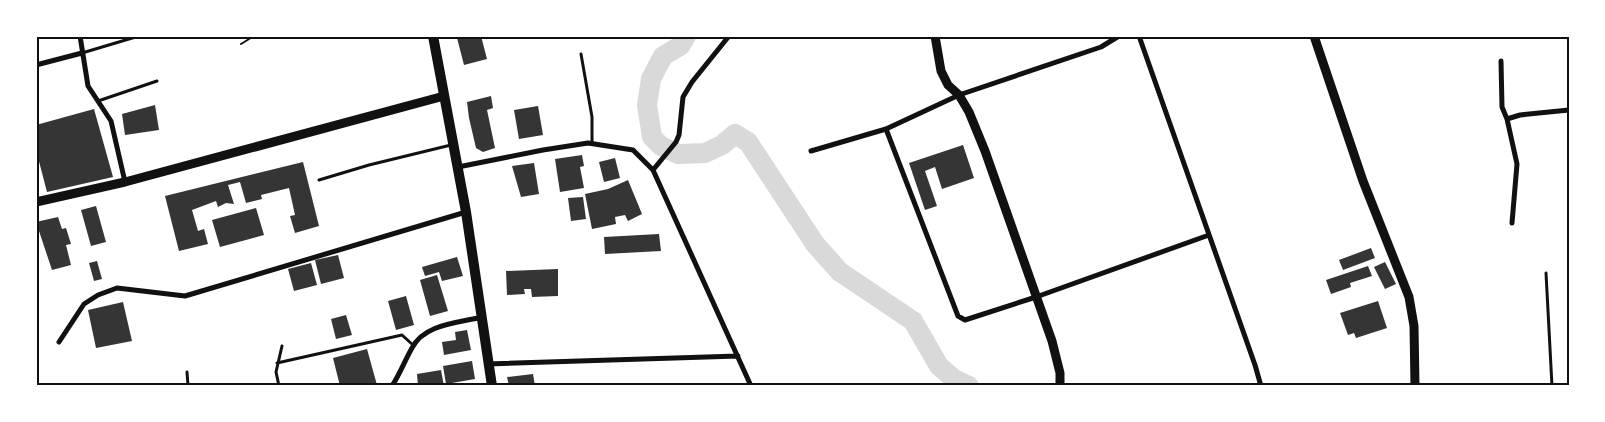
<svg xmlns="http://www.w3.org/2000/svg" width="1605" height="422" viewBox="0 0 1605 422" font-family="'Fira Sans Condensed',sans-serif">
  <rect width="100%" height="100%" fill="#fff"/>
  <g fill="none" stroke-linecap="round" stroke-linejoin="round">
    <path stroke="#d9d9d9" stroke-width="20" d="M686,36L680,46L663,56L651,79L647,105L652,137L661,146L678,154L705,153L722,145L735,134L748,142L815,244L840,272L913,321L939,366L954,379L969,386"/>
  </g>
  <path fill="#353535" d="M464,36H481L487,59L464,65L457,38Z
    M491,96L493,108L487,110L495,148L483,152L476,148L469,118L467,102Z
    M155,105L159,130L125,135L122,114Z
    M538,106L543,135L519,139L514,110Z
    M94,109L113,177L47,192L36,150V125Z
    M963,145L974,178L942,189L935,167L925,171L937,206L925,210L909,163Z
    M582,155L584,166L580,167L584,188L560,192L555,159Z
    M615,158L620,178L604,182L599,162Z
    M303,162L319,226L295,233L290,216L295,215L289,188L261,195L262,199L246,203L240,182L228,185L234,204L226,203L218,207L216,201L192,210L198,231L204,229L208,244L179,251L165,196Z
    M534,163L539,194L521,197L512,166Z
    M628,180L642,214L628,221L625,215L615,217L616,224L592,229L585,194L608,189Z
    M583,197L586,219L571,221L568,198Z
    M96,206L106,242L91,246L81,210Z
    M256,208L264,235L220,247L212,220Z
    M58,217L62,229L66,228L71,244L66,245L71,265L52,270L36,222Z
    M659,234L661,251L605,254L604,237Z
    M1371,248L1375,258L1343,270L1339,260Z
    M338,255L344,278L321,284L315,260Z
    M457,257L463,276L442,281L439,272L425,276L422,267Z
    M97,261L102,279L94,281L89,263Z
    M1385,262L1396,284L1385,289L1374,267Z
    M311,263L317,285L294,291L288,269Z
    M1368,266L1372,276L1350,283L1351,287L1331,294L1326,280Z
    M558,269V296L532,297L531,289H524L525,294L507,295L506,271Z
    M437,275L448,311L430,316L420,280Z
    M406,296L414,325L396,330L388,301Z
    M1378,301L1387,328L1356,338L1354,333L1348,335L1340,313Z
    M123,302L132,341L96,348L88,310Z
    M346,315L352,335L336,339L331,319Z
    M467,330L471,350L444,355L442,342L456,340L455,332Z
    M367,349L377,385L340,386L333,358Z
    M472,361L475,379L446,384L443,366Z
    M441,370L444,386H418L417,374Z
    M533,374L535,386H509L507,377Z"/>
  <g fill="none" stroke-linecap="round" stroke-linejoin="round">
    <path stroke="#111" stroke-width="2" d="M241,44L254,36"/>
    <path stroke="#111" stroke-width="3" d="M82,53L139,36
      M581,54L592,117V143
      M98,101L157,81
      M319,180L369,165L451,145
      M1546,273L1552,386
      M277,363L402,335L413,345
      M187,372L188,386
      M279,386L276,372L282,346"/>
    <path stroke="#111" stroke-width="5" d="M80,36L88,86L111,121L125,182
      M1139,36L1255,365L1261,386
      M1501,61L1502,107L1507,119L1517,164L1512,223
      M36,65L82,53
      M1507,119L1520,115L1569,110
      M886,129L958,316L965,320L1036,297L1209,235
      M811,151L886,129L959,95L1101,47L1119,36
      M458,167L543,150L588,143L633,150L653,170L751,386
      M653,170L676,142L679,135L683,97L692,82L729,36
      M59,342L84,304L98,295L117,288L185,296L466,212
      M488,364L738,356
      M392,386C400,374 405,360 412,348C424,324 458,323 482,317"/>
    <path stroke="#111" stroke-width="9" d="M935,36L941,71L948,85L959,95L969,112L985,151L1052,341L1060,373V386
      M1314,36L1363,181L1409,297L1414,326L1415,386
      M36,202L125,182L444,96"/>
    <path stroke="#111" stroke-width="10" d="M433,36L466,212L492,386"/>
  </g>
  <rect width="1605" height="422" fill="none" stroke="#ffffff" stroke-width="75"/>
  <rect x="38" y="38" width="1530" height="346" fill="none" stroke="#111" stroke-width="2"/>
</svg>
